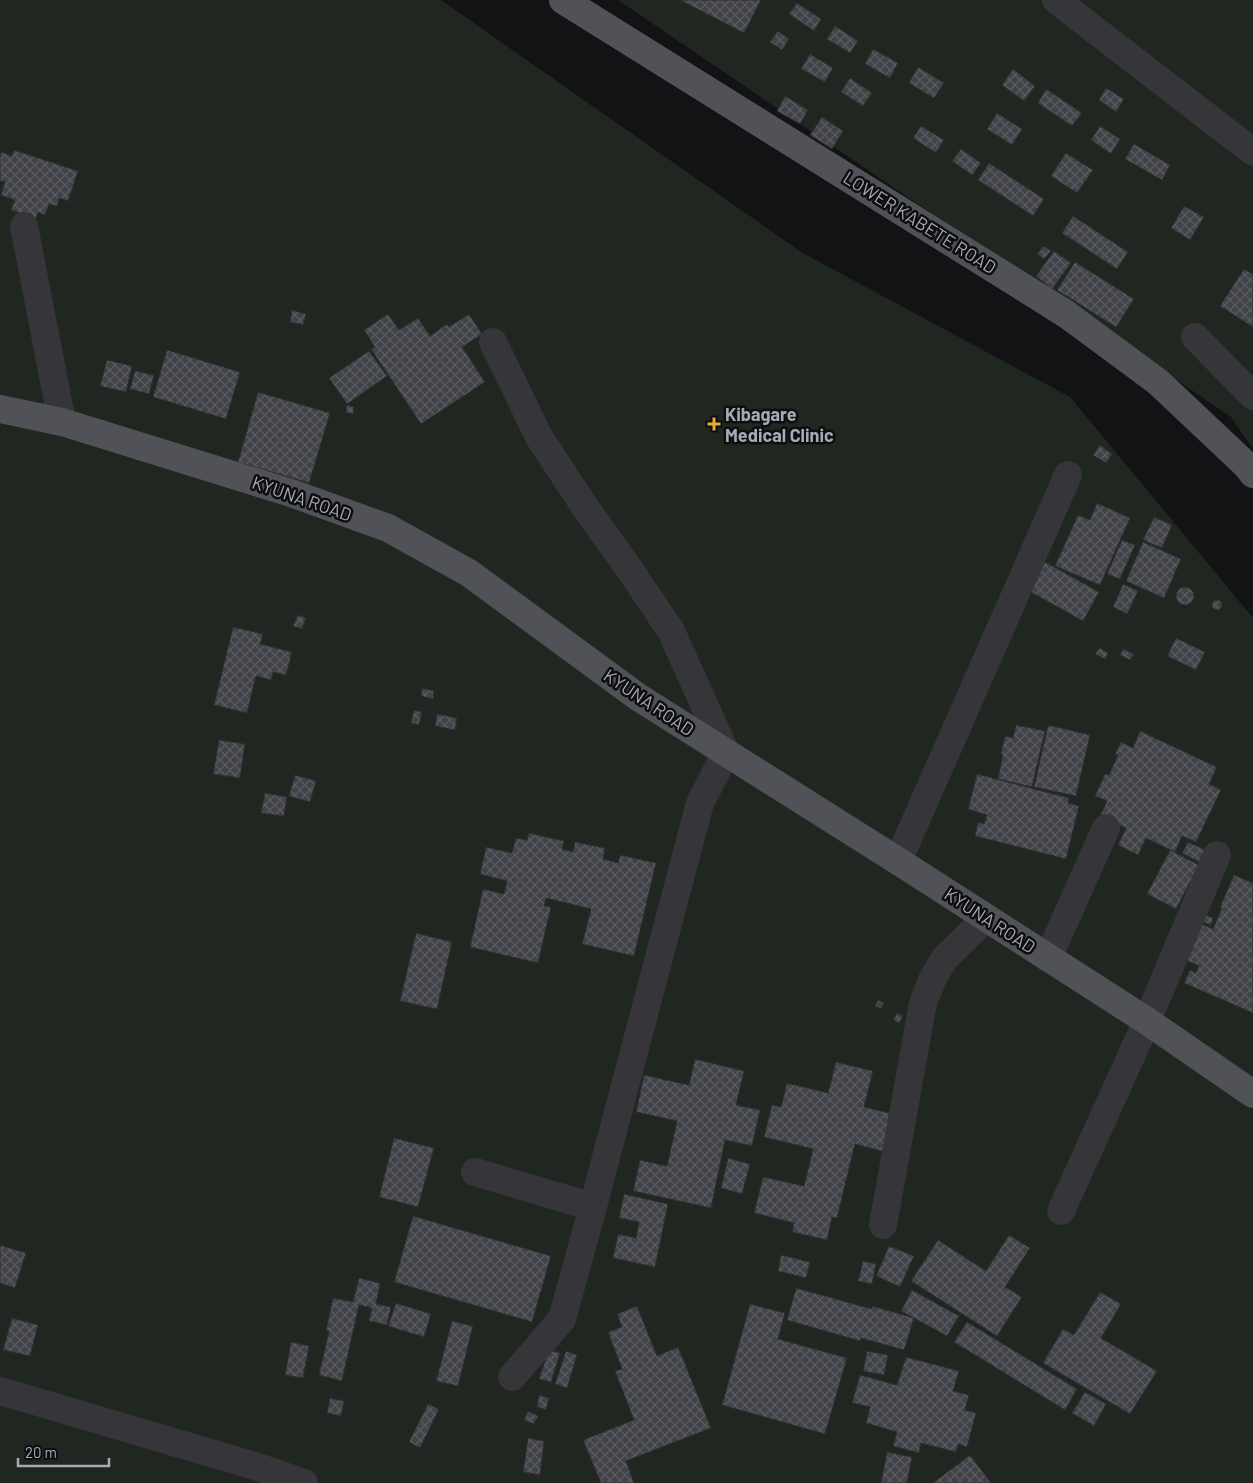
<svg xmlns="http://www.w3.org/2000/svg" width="1253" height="1483" viewBox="0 0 1253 1483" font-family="Barlow,sans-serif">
  <defs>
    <pattern id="building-cross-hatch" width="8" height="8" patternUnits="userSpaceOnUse" patternTransform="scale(1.25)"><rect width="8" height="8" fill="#424348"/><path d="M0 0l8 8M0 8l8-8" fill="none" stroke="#5a5b60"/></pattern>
  </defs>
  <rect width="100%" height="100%" fill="#131315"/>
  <path fill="#202721" d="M0,0H441L801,252L1070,397L1253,618V1483H0Z
    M618,0H1253V449L1231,417Z"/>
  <path fill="url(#building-cross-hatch)" stroke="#2e2e31" d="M680,0H761L744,33Z
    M797,3L821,19L814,31L789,14Z
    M835,26L858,41L850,53L827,39Z
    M778,31L789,39L782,50L770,42Z
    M873,49L898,63L890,78L865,64Z
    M810,54L833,68L825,82L801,69Z
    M918,67L944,83L934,98L909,83Z
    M1013,69L1035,86L1024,101L1002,85Z
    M850,78L872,93L863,106L841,92Z
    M1106,88L1124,99L1116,112L1099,100Z
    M1046,89L1082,113L1072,126L1038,103Z
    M785,96L808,110L800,124L777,111Z
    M997,113L1022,129L1012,145L987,129Z
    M822,117L843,131L832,149L810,135Z
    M921,126L944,140L936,153L913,138Z
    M1100,126L1120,139L1111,154L1091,140Z
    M1134,144L1170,165L1162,180L1125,159Z
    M961,149L981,163L972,175L952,161Z
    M14,150L78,171L68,201L59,198L57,206L49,204L45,215L38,212L36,218L11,210L15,200L1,195L5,182L0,181V156L1,152L12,156Z
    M1066,153L1093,170L1077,193L1051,176Z
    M989,163L1044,199L1033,216L978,180Z
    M1184,206L1204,217L1190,240L1171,228Z
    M1073,216L1128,252L1117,269L1062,233Z
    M1044,246L1051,251L1044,259L1037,254Z
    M1054,251L1071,263L1052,289L1036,276Z
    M1075,262L1134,299L1116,327L1057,290Z
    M1244,269L1253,274V327L1220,306Z
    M292,310L306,314L303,325L290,322Z
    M388,314L399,330L418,318L430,336L447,324L449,327L469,314L482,334L462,347L485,382L421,424L371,349L375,347L364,330Z
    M167,350L240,372L226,419L153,397Z
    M369,351L387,376L347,404L329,378Z
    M107,360L132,366L126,392L100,386Z
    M135,371L154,375L149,394L130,389Z
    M258,392L330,413L309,483L238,462Z
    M347,405L354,407L353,414L346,412Z
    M1100,445L1112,454L1106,463L1093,455Z
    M1097,503L1130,518L1100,585L1055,566L1078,515L1090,520Z
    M1154,517L1172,525L1162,548L1143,540Z
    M1122,540L1135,545L1120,579L1107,574Z
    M1143,542L1181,559L1164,598L1126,581Z
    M1045,562L1099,592L1083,621L1029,591Z
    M1123,584L1138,591L1127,614L1113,607Z
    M1176 596a9 9 0 1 1 18 0a9 9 0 1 1-18 0Z
    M1212 605a5 5 0 1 1 10 0a5 5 0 1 1-10 0Z
    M298,615L306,618L302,629L293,626Z
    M233,627L263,634L260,644L292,652L286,675L273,672L271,680L256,676L247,713L214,705Z
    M1176,638L1205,652L1196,670L1167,656Z
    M1100,648L1108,653L1105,659L1095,654Z
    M1123,649L1134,654L1130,660L1120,655Z
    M422,688L434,691L433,699L421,696Z
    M414,710L422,712L419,725L411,723Z
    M437,714L457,718L455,730L435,726Z
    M1016,725L1045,731L1032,787L998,779L1003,755L1001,754L1005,736L1013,738Z
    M1048,725L1090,735L1076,796L1034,787Z
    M1140,731L1217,767L1209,784L1221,790L1196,842L1182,836L1175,852L1146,838L1138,855L1118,845L1126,828L1100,816L1107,801L1095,796L1105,774L1109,775L1118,755L1115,754L1121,742L1133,748Z
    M219,740L245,744L240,778L213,774Z
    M977,774L1069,798L1068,803L1079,806L1066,859L975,836L978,822L984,824L987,815L968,809Z
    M295,775L316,781L310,802L289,796Z
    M265,793L287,797L284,816L261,813Z
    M529,833L564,841L562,849L573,852L575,842L605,848L603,859L618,863L620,855L656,863L634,956L582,944L591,909L546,898L544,906L551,907L538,963L470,947L483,889L504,894L507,881L480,874L486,847L512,853L516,838L527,840Z
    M1188,842L1205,850L1199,862L1182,853Z
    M1170,850L1199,865L1176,909L1147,894Z
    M1234,875L1253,883V1013L1184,983L1190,970L1196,973L1199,966L1177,956L1193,920L1213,929L1222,908L1220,907Z
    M1205,915L1213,918L1211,925L1202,922Z
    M416,933L452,942L437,1009L400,1001Z
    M878,1000L884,1003L881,1009L875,1006Z
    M897,1013L903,1016L899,1023L893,1020Z
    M695,1059L744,1071L736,1105L760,1110L752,1146L725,1140L711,1208L633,1191L640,1160L667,1166L677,1121L636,1112L644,1075L689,1085Z
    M836,1062L873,1071L864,1107L898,1115L889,1153L855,1144L837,1218L832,1217L827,1240L792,1232L794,1223L754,1213L763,1177L804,1186L813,1149L764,1137L772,1105L781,1107L787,1083L828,1093Z
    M394,1138L434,1148L418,1207L379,1197Z
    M728,1158L750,1164L742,1194L721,1188Z
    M624,1194L668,1204L655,1267L613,1258L618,1234L636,1238L639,1222L619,1218Z
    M413,1216L551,1256L532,1322L394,1282Z
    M1009,1235L1030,1248L1005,1287L1022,1297L997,1336L911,1281L938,1240L986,1271Z
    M0,1245L26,1253L15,1288L0,1283Z
    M889,1246L914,1256L900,1287L876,1276Z
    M781,1255L810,1262L806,1278L778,1271Z
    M863,1261L876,1264L872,1284L858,1281Z
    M359,1278L380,1283L376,1304L391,1307L387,1325L369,1321L372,1308L359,1305L342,1381L319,1375L329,1331H326L333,1298L353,1302Z
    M796,1288L872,1309V1306L914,1318L904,1350L861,1338L860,1341L787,1320Z
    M912,1290L959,1316L947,1336L901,1311Z
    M1100,1292L1121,1304L1101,1338L1157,1371L1130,1414L1043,1363L1063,1329L1074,1335Z
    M396,1303L431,1314L424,1337L388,1326Z
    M750,1304L785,1313L778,1339L847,1358L825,1434L722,1405Z
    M637,1306L657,1356L678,1347L711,1428L626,1461L634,1483H601L583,1440L634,1420L615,1371L622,1369L608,1332L622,1327L617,1314Z
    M12,1318L38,1325L30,1356L3,1350Z
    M452,1321L473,1326L458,1386L436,1381Z
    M967,1322L1077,1389L1065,1410L954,1342Z
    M291,1342L309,1346L303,1378L285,1375Z
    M549,1350L560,1353L551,1382L539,1379Z
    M566,1351L577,1355L567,1388L555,1384Z
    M867,1351L888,1355L884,1375L863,1371Z
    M906,1357L959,1371L953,1391L969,1395L965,1410L976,1413L967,1447L958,1444L956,1452L921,1443L919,1453L893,1446L897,1432L866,1423L870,1407L852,1403L860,1375L897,1385Z
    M1085,1392L1106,1404L1094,1426L1072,1413Z
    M539,1395L549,1398L546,1410L537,1407Z
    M330,1398L344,1401L341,1416L327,1413Z
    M428,1404L439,1409L420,1448L409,1442Z
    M528,1411L538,1416L534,1424L524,1420Z
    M528,1438L544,1441L540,1475L523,1472Z
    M887,1452L912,1457L907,1483H881Z
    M970,1455L991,1483H933Z"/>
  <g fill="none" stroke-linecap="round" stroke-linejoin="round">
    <path stroke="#35353a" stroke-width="28" d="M1056,0L1253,152
      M24,226L62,422
      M1195,337L1253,396
      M493,342L539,437L587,510L628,567L671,631L726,753L700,803L591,1214L562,1319L512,1377
      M898,861L1068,475
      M1048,958L1106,828
      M475,1172L593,1207
      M1061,1211L1147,1021L1217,855
      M883,1225L923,1003L932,980L944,959L986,918
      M0,1391L255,1466L304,1483"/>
    <path stroke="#515258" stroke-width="28" d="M563,0L1066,314L1158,382L1246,465L1253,474
      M0,409L62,422L291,493L388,528L469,573L638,697L898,861L1147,1021L1253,1094"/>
  </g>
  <path fill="#e4ad3c" stroke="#0e0e10" stroke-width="2" d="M711.5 416.5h5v5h5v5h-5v5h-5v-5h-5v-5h5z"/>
  <g text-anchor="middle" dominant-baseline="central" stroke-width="5" stroke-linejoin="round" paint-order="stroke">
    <g font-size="18" fill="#a6aab4" stroke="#0e0e10">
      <text transform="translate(920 222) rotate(32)">LOWER KABETE ROAD</text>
      <text transform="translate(302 498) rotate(19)">KYUNA ROAD</text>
      <text transform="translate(649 702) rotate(34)">KYUNA ROAD</text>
      <text transform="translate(990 920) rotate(33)">KYUNA ROAD</text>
    </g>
    <g font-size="18" font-weight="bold" fill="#a6aab4" stroke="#0e0e10" text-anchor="start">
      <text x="725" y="414">Kibagare<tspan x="725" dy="21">Medical Clinic</tspan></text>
    </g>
  </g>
  <path d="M18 1458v8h91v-8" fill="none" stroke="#a6aab4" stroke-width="2.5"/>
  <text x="25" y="1458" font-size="15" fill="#a6aab4" stroke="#0e0e10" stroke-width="4" paint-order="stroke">20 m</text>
</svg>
